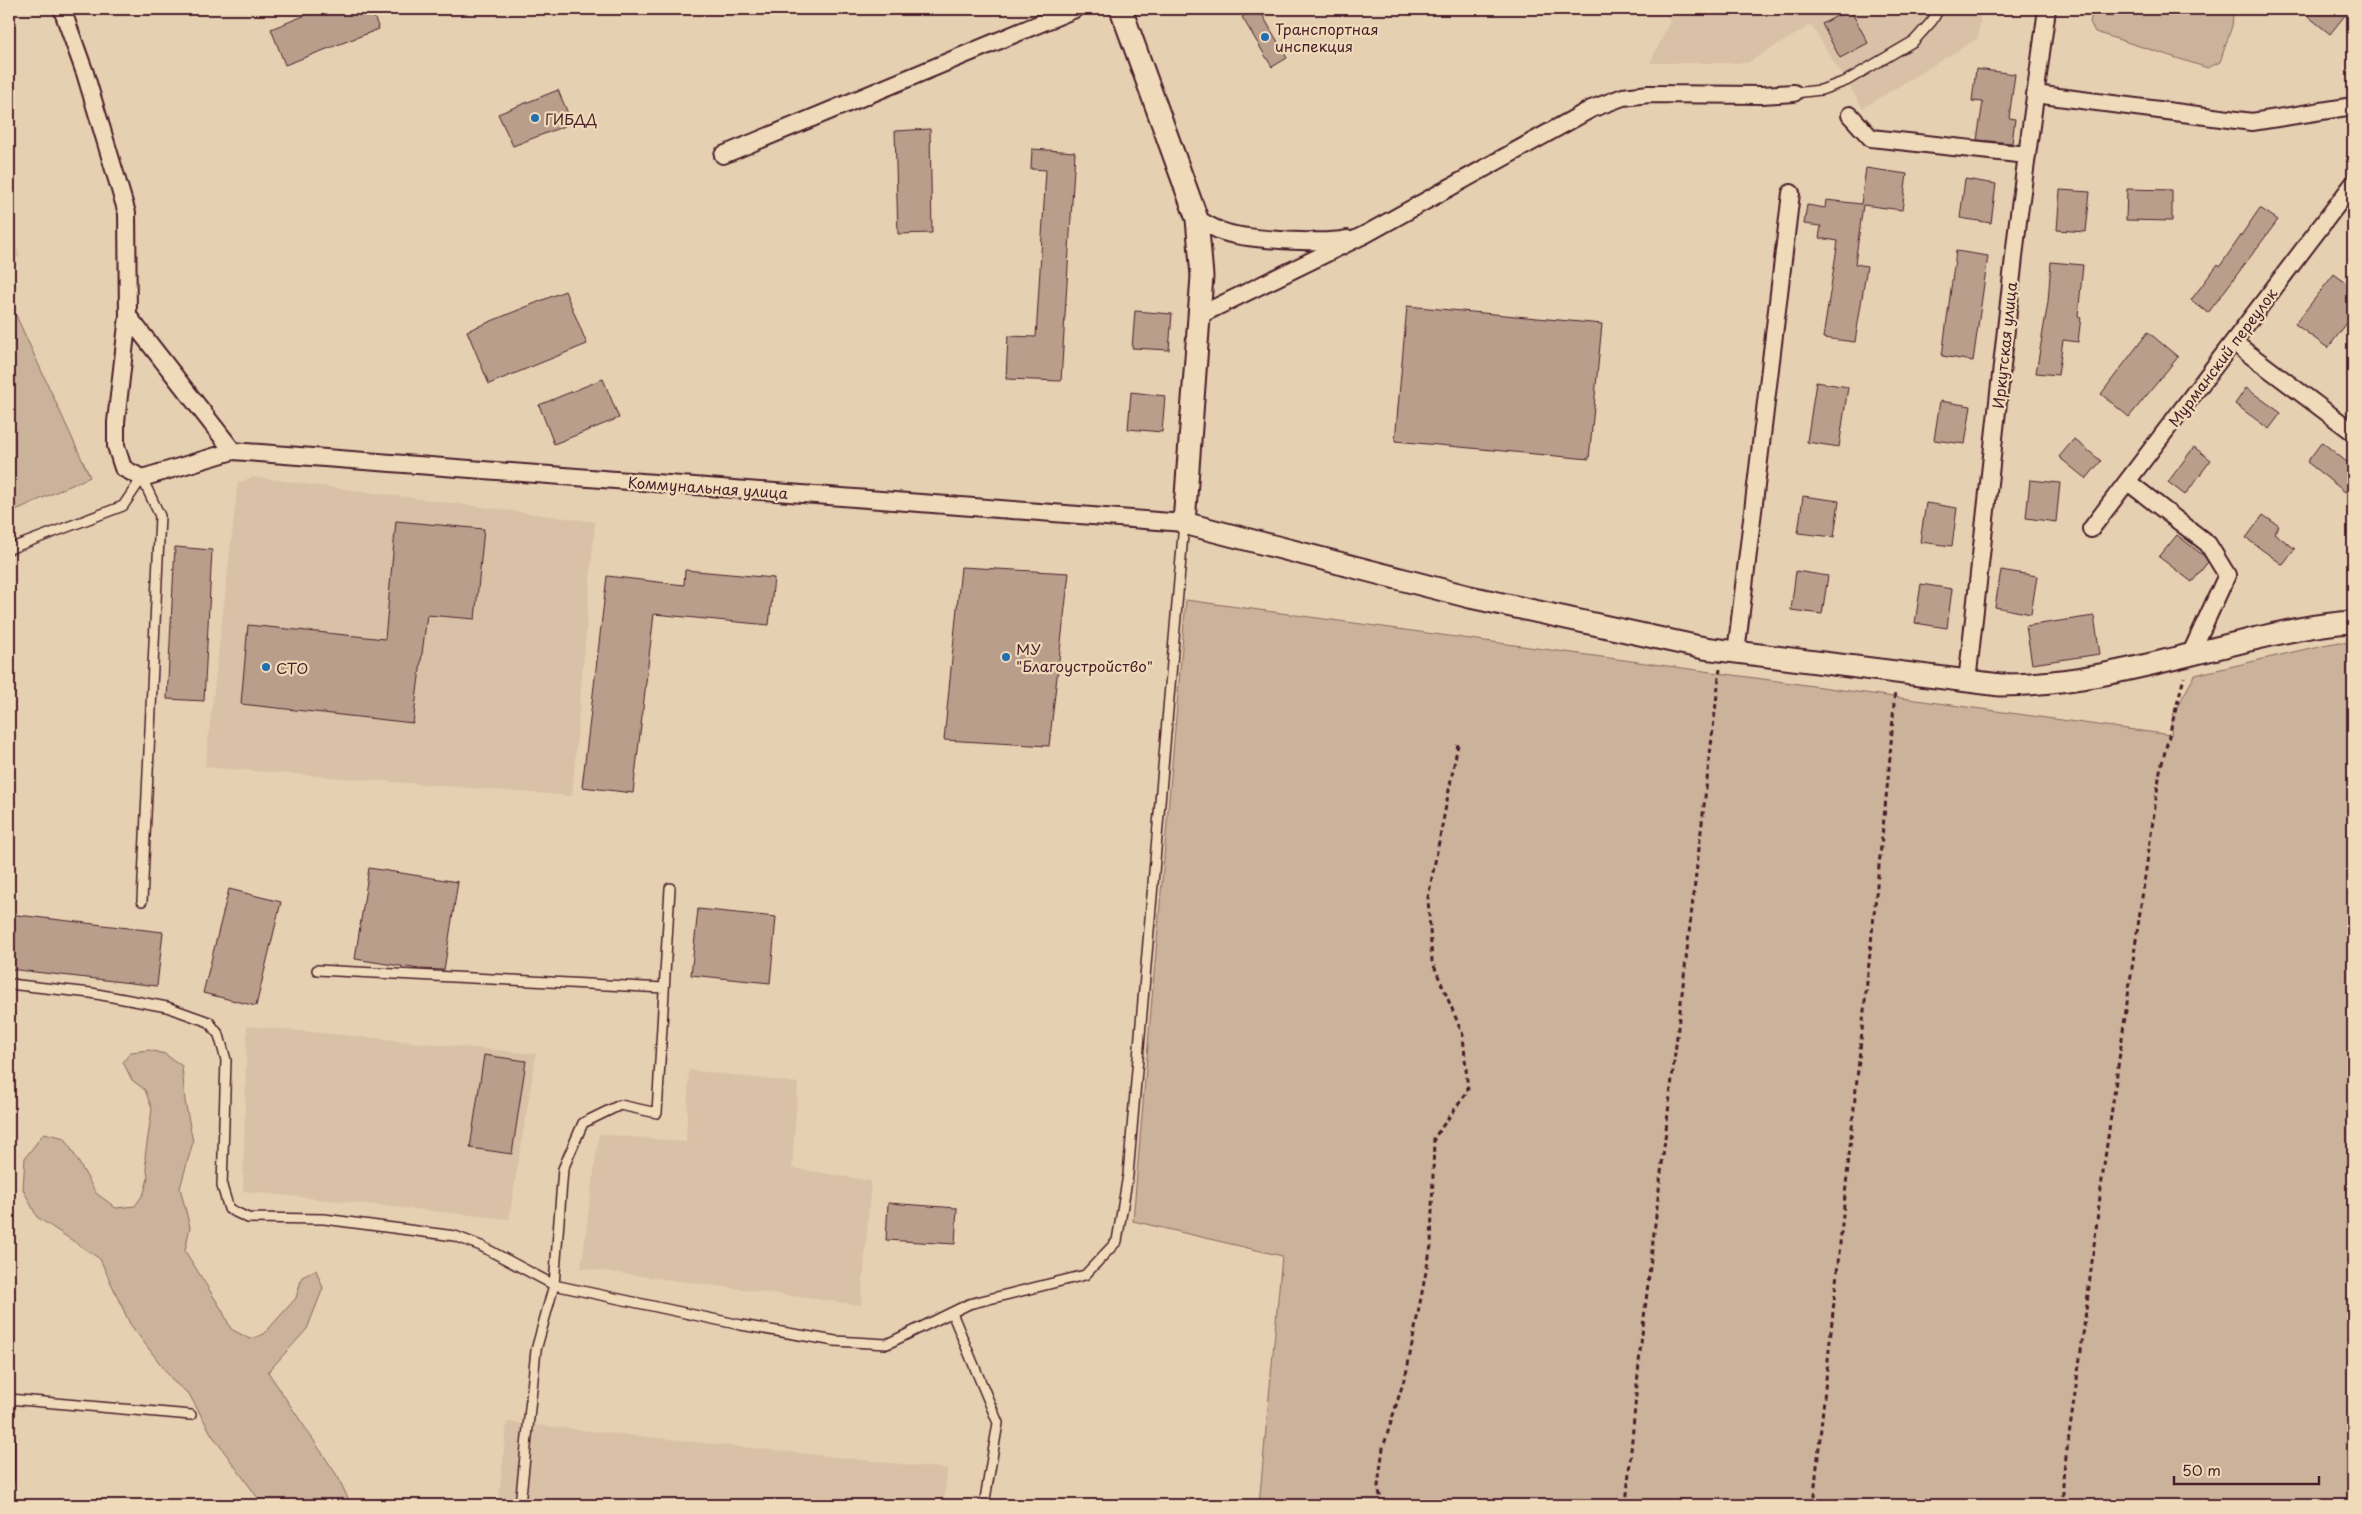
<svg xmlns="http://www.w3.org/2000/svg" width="2362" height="1514" viewBox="0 0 2362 1514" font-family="'Playpen Sans',sans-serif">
  <rect width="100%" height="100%" fill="#e5d0b1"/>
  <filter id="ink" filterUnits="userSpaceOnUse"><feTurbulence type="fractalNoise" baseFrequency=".02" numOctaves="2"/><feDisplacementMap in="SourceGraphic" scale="10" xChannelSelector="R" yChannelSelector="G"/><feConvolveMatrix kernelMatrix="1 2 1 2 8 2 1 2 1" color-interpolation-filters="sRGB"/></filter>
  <g filter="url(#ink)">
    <path fill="#d8c1a6" d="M1661,9H1981L1978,38L1863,108L1811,25L1747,63H1650L1670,21Z
      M9,228L20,256L9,260Z
      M253,477L595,522L572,796L205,767L238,483Z
      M247,1026L536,1054L509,1219L243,1191Z
      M689,1070L798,1083L792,1168L871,1181L861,1305L581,1268L599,1134L686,1142Z
      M507,1422L947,1469L944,1505H498Z"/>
    <path fill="#cbb29a" stroke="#8a6862" d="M2093,9H2227L2231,11L2233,16L2232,26L2220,62L2208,68L2095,32L2090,22Z
      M9,300L90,477L9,513Z
      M1186,600L2171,735L2173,714L2195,675L2323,645L2340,642L2353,644V1505H1259L1282,1256L1133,1221Z
      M149,1050L165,1054L182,1066L185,1101L193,1142L180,1188L190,1227L185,1251L222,1310L231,1329L250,1339L264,1334L296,1298L302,1277L316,1270L323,1288L307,1329L268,1372L338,1477L351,1505H263L212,1435L189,1394L174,1382L130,1324L100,1259L37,1217L23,1189L25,1158L44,1133L65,1138L96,1193L116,1208L135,1206L144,1193L148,1178L145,1157L152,1109L145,1090L132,1080L123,1062L131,1052Z"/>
    <path fill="#b99e8c" stroke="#4a1f2b" d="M321,9H371L379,29L285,65L271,29Z
      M1253,9H1259L1287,58L1272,67L1242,17Z
      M1850,9L1868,43L1840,58L1822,24Z
      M2299,9H2350L2330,34Z
      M1976,69L2015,74L2009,118L2015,119L2012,143L1977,140L1983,102L1972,101Z
      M558,90L572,123L513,146L498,114Z
      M930,129L932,233L898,234L895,131Z
      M1032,149L1075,152L1061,381L1006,379L1008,336L1036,337L1046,170L1031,169Z
      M1866,168L1907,174L1902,210L1863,205L1855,264L1867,266L1855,342L1823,338L1838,241L1819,238L1821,226L1804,224L1807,205L1825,208L1826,200L1861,204Z
      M1965,179L1996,184L1991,223L1960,218Z
      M2127,189L2172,190V221L2126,220Z
      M2060,190L2090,192L2086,232L2057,230Z
      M2260,208L2278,220L2208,313L2191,300L2218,264L2220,266Z
      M1956,251L1988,256L1973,361L1942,356Z
      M2051,262L2083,265L2078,316L2081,317L2078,342L2063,340L2058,375L2036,373L2048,302Z
      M2334,274L2353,288V315L2328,348L2295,324Z
      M565,291L587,344L489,384L467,331Z
      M1407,306L1602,324L1589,459L1395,441Z
      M1135,311L1172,314L1169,350L1132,348Z
      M2148,332L2178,357L2129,417L2101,394Z
      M603,379L619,418L554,444L539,405Z
      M1816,382L1848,387L1839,447L1807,442Z
      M2246,388L2281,413L2269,429L2235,404Z
      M1131,392L1165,396L1162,432L1128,429Z
      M1940,401L1971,406L1965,444L1934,440Z
      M2074,439L2101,461L2086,479L2059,457Z
      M2322,442L2353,467V482L2345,492L2307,462Z
      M2194,447L2211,460L2185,495L2168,482Z
      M2030,480L2060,483L2056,522L2026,518Z
      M1803,496L1839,501L1834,537L1798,533Z
      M1926,503L1957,508L1952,546L1920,542Z
      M2263,515L2279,526L2274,533L2295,549L2283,565L2246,538Z
      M396,521L484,529L475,619L427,615L413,723L241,704L248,625L385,639Z
      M2177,535L2204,556L2208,562L2192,582L2159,557Z
      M175,547L212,550L204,701L167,699Z
      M961,567L1069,573L1049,746L944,740Z
      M685,570L774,578L769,625L654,614L633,793L582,787L607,576L684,585Z
      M2001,570L2037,576L2031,614L1995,607Z
      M1796,571L1828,576L1822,614L1791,610Z
      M1921,584L1952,589L1947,628L1915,623Z
      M2094,616L2100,654L2032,664L2026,626Z
      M369,868L458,882L444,970L419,969L355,959Z
      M229,889L281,902L256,1006L203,993Z
      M698,909L776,917L770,983L691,975Z
      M9,914L163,932L157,986L9,969Z
      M484,1055L526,1061L512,1154L470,1148Z
      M888,1203L957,1208L955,1244L886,1240Z"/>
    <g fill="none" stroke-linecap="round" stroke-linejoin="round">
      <g stroke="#4a1f2b" stroke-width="12">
        <path id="service" d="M1794,93L1821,90L1846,81L1914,41L1932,21L1939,9
          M9,549L123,506L142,478
          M142,901L160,516L142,478
          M317,970L664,988
          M9,984L91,993L167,1007L209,1022L219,1035L226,1060L222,1186L229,1209L248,1218L324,1219L455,1236L481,1246L554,1285L741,1325L835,1341L887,1344L969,1304L1085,1275L1117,1241L1128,1175L1184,523
          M952,1313L998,1423L984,1505
          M9,1394V1480
          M9,1399L191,1415
          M520,1505L536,1350L554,1285L563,1169L583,1123L620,1105L657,1113L670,888"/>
      </g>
      <g stroke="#4a1f2b" stroke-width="20">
        <path id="minor" d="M62,9L85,73L127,213L128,316L116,422V446L123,468L142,478L233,451L1184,523
          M2035,94L2252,122L2353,106
          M1850,115L1871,138L2027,155
          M723,155L1075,9
          M1197,219C1205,223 1213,228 1221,231C1243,240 1324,244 1347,239
          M1200,315L1366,234L1591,109L1623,97L1649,94L1762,95L1794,93
          M128,316L233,451
          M2233,342L2353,432
          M2128,482L2208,544L2227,575L2190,655
          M2091,529L2353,184
          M1736,653L1791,193
          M1967,682L2018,221L2047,9"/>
      </g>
      <g stroke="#4a1f2b" stroke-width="25">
        <path id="tertiary" d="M1121,9L1197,219L1202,276L1184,523L1470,597L1704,648L2000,685C2081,685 2159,662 2237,643C2275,634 2314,624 2353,622"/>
      </g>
      <path stroke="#4a1f2b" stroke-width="3" stroke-dasharray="5 4" stroke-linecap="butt" d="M1382,1505L1378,1486L1383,1448L1407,1370L1431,1246L1434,1138L1468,1091L1463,1035L1432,961L1428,898L1458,744
        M1626,1505L1640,1352L1720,669
        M1813,1505L1889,769L1895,691
        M2063,1505V1478L2081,1351L2103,1172L2160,771L2184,677"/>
      <use href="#service" stroke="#efdbb9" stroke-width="9"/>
      <use href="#minor" stroke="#efdbb9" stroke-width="16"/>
      <use href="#tertiary" stroke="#efdbb9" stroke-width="21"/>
    </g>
  </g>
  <g fill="#1f6fb2" stroke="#efdbb9" stroke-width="2">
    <circle cx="1265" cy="37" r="5"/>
    <circle cx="535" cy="118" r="5"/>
    <circle cx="1006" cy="657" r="5"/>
    <circle cx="266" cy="667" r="5"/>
  </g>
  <g text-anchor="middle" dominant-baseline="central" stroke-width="4.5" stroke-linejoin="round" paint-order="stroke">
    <g font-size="15" fill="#4a1f2b" stroke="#efdbb9" text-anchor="start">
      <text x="1275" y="28">Транспортная<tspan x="1275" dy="17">инспекция</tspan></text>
      <text x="545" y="118">ГИБДД</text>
      <text x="1016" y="648">МУ<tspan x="1016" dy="17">"Благоустройство"</tspan></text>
      <text x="276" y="667">СТО</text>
    </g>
    <g font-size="15" fill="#4a1f2b" stroke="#efdbb9">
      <text transform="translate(2004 345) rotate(-84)">Иркутская улица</text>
      <text transform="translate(2222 357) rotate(-53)">Мурманский переулок</text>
      <text transform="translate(708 487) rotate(4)">Коммунальная улица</text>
    </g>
  </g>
  <rect width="2362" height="1514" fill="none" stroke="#efdbb9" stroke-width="30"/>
  <rect x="15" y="15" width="2332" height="1484" fill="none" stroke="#4a1f2b" stroke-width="2" filter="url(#ink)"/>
  <path d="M2174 1476v8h145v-8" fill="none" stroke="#4a1f2b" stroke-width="2.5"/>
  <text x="2182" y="1476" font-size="15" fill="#4a1f2b" stroke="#efdbb9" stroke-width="4" paint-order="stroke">50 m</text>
</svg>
